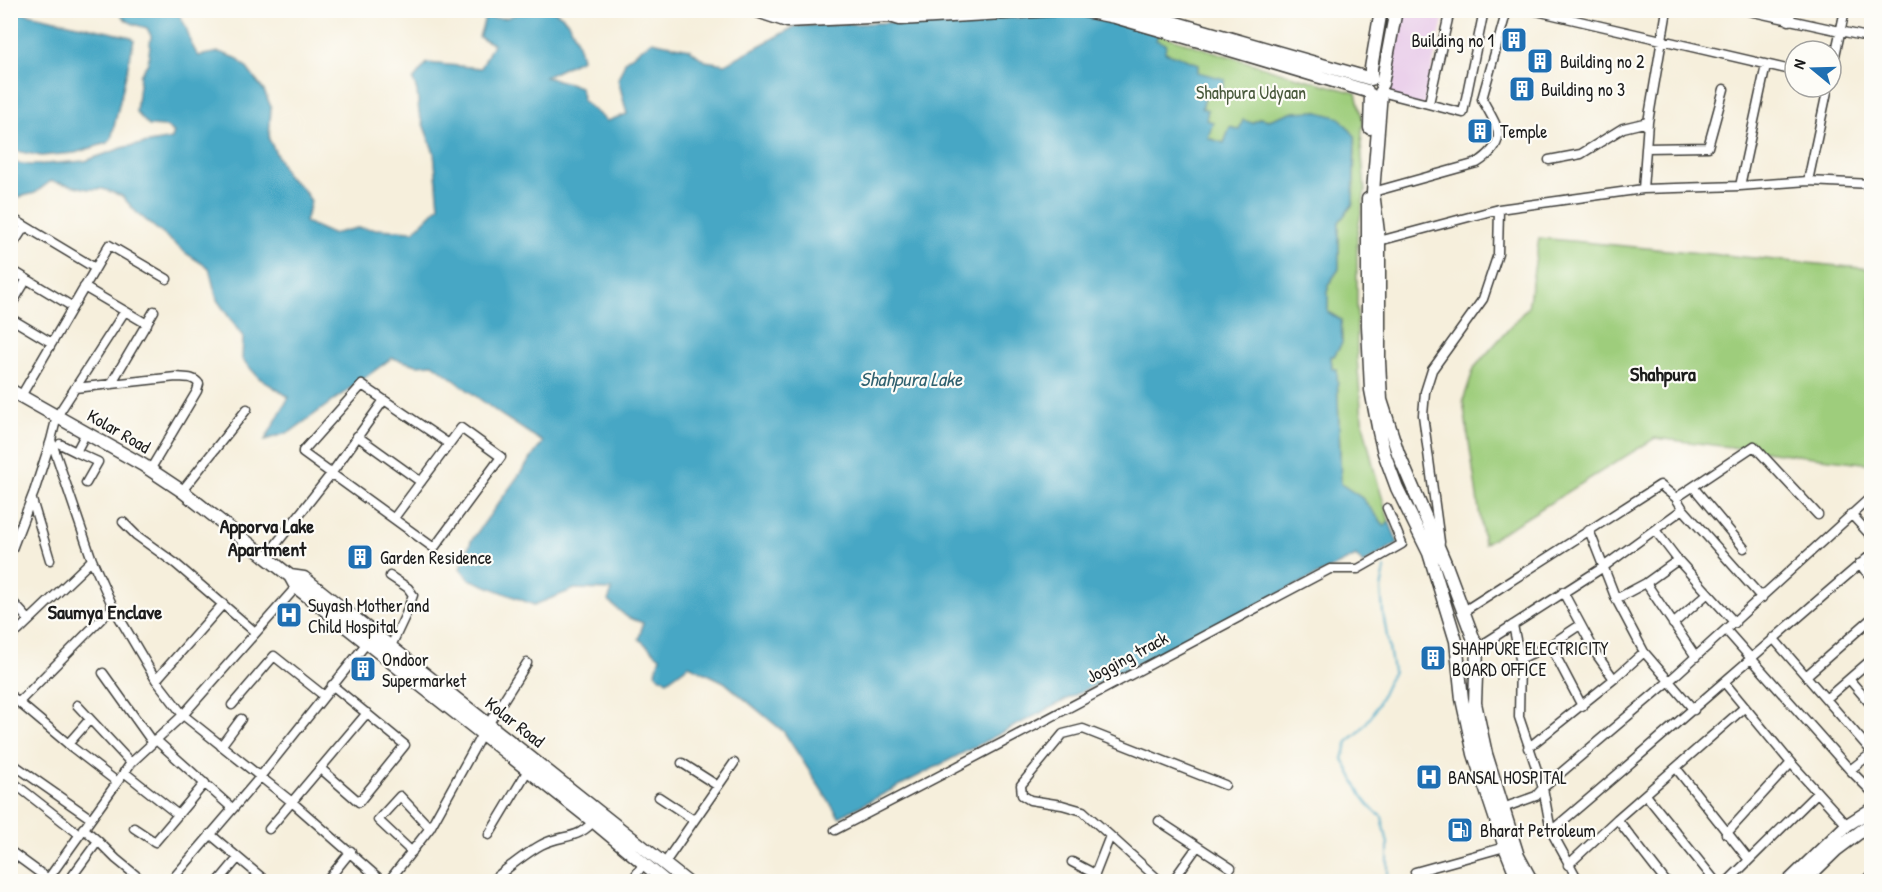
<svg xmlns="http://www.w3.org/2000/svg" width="1882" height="892" viewBox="0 0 1882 892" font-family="'Patrick Hand',sans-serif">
  <rect width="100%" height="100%" fill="#fdfcf7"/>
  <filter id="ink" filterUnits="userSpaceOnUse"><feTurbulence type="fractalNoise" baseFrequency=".0167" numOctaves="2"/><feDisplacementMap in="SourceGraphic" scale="12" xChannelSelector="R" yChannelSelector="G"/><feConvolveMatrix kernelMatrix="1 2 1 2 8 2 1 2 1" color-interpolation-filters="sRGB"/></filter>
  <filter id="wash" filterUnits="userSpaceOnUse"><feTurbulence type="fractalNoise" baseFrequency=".008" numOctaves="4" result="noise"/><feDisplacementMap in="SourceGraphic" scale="24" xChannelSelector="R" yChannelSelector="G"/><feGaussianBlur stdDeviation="1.35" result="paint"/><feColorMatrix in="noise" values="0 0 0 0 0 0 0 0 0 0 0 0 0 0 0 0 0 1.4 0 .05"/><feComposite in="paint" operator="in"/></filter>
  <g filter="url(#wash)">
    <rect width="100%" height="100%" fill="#f6efdc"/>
    <path fill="#ebd1eb" d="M1404,11H1445L1423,109L1381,96Z"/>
    <path fill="#9ecd7b" stroke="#5d744c" stroke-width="1.5" d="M1158,34L1276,71L1356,93L1363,122L1361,145L1365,191L1357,235V357L1362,419L1375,473L1389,521L1385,527L1362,498L1341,484L1337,369L1332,370L1331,356H1334L1342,342L1341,320L1328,312V285L1339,269V222L1353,204L1355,149L1291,112L1269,120L1260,118L1239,130L1230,127L1224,144L1208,138L1202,109L1207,90L1221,95L1197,72L1199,64L1164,52L1156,40Z
      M1539,238L1871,269V464L1655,438L1484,544L1463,401L1474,368L1528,307Z"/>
    <path fill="#46a7c5" stroke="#316270" stroke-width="1.5" d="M11,10L131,37L134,40L111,140L107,143L75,153L41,156L11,150Z
      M550,10C571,15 578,41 582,59L545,77L569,83L580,87L583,101L607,121L627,114L618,79L626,60L652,41L689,49L705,61L725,64L796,26L1081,15L1158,34L1156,40L1166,44L1165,52L1199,64L1197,72L1225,79L1221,95L1207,91L1202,108L1208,110L1206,120L1213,122L1208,138L1224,143L1230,127L1239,130L1243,120L1252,123L1260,118L1269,120L1291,112L1315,111L1340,118L1355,136L1353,204L1339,222V269L1328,285V312L1341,320L1342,343L1334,356H1331L1332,369H1337L1341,484L1362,498L1385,526L1389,521L1398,543L1363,564L1356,556L1075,695L839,817L784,732L724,682L689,665L667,681L655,673L660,657L639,639L643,623L627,617L608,601L612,590L575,589L534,605L469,579L460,568L471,541L543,442L501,415L433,364L417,365L392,358L290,432L265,440L289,397L259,378L242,359L243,337L217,300L209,268L187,254L136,212L122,196L103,189H88L51,181L35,193L11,199V162L31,165L85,161L125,147L172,139L174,132L166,127L149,126L136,112L140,75L148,63L151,36L147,28C136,25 123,22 119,11H177L186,27L191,43L198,56L219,52L236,58L246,67L264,91L271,107L269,139L287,176L302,188L311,201L305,222L332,234L357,228L414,231L439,206L434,153L419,113L417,91L413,80L427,63L481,68L493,44L479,37L485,18H506L524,11Z"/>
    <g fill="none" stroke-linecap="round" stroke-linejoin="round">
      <path stroke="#46a7c5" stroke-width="2" d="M1385,568L1381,589L1383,613L1393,671L1373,714L1359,732L1348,741L1343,759L1362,796L1372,809L1382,817L1388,844V882"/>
      <path stroke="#46a7c5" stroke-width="8" d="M1854,882L1858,881"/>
    </g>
  </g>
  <g filter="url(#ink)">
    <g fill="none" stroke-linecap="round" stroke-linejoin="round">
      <g stroke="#3d3c39" stroke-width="11">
        <path id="street" d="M1532,10L1795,71
          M1744,10L1872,38
          M1789,21L1792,10
          M1831,74L1845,10
          M1381,92L1463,113L1484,10
          M1429,103L1450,10
          M1646,148L1708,147L1724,89
          M1549,160L1581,154L1623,128L1648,122
          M1808,181L1828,87
          M1740,186L1766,65
          M1643,189L1648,122L1667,10
          M1373,192L1477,163C1510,141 1498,128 1482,99L1507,10
          M10,217L95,268
          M1379,241L1499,209L1643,189L1740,186L1808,181L1872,184
          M10,249L25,226
          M10,269L73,307
          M84,287L147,324
          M10,307L27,279
          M125,311L57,416L51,440L92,560L113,607L156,680L183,715L292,802L383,882
          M10,318L52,343
          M111,384L154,311
          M75,388L176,377C184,378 194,376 199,384L197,391L150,470
          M21,396L109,245L167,279
          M357,436L421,482
          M60,444L76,452L86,433
          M76,452L98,462L86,483
          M1694,488L1744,548
          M182,491L247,409
          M1676,498L1754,446L1818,515
          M32,500L50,560
          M1851,514L1872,537
          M394,518L461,428L501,457L434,548L303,453V451L362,385L449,444
          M123,522L136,535L176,564L255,632
          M1589,530L1616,599L1644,652L1694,710
          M1655,530L1678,560L1735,623
          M1440,542L1423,415L1425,392L1432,370L1483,299L1498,254L1499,209
          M10,554L34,492L51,440
          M266,557L331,474L384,400
          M1859,564L1872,578
          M390,576L408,588L413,595L406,614L391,646
          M1646,583L1696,657
          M1563,592L1597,655L1614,679
          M10,599L29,620
          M1616,599L1646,583L1678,560
          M1464,611L1660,485L1676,498L1683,509L1762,598
          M1673,624L1707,594
          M1513,625L1520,659L1519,717L1543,788L1551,831L1579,882
          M1726,630L1850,770L1872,792
          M18,631L92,560
          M1773,638L1872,752
          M10,639L13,636
          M1550,645L1582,706
          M1477,648L1602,568L1683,509
          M1520,659L1550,645L1580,625
          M103,673L153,743
          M1806,676L1872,618
          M1849,679L1872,706
          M156,680L223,604
          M1724,682L1791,763L1847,825
          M10,695L73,748L117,782
          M1826,699L1872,659
          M19,702L113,607
          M77,705L131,763
          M232,705L274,656L323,695
          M156,740L232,808
          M68,744L90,719
          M221,746L241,719
          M1528,748L1614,679L1644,652
          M10,762L90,818
          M682,763L718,786
          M320,768L359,802L405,745L332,685
          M1676,768L1749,860
          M1850,770L1872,753
          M124,772L177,814
          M10,780L79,834
          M1646,795L1716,882
          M659,797L694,820
          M1503,808L1536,796L1543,788L1668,682L1872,496
          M1617,819L1666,882
          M1159,821L1231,868
          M134,828L155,842L205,783
          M269,829L367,713
          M835,830C1001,745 1165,656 1330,569H1358L1402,544L1387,508
          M1551,831C1659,740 1764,646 1872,554
          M210,834L267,882
          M1726,834L1791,763
          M489,835L528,770
          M98,841L116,859L144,882
          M10,851L51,881
          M412,852L378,820L400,796L430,828
          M1072,862L1095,874
          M664,864L734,763
          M1568,865L1617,819L1745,707
          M1415,872L1505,847
          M48,879L131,763L183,715L298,585
          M68,882L98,841L83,828
          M170,882L260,777L370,639
          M218,882L238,858
          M326,882L351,851
          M388,882L430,828L482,734L527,663
          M490,882C507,869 523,855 541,845C563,833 578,842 596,818
          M631,882L644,863
          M1092,882L1110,836
          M1161,882L1083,811L1062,805L1030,800L1022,795L1021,785L1063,734L1083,729L1225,785
          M1172,882L1197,847
          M1727,882L1817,793"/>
      </g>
      <g stroke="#3d3c39" stroke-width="15">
        <path id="secondary" d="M754,10L787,21L890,16L900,19L1053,10
          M1079,10L1115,17L1227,49L1367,91
          M1131,10L1371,79V68L1381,10
          M1382,84L1396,10
          M1381,92L1373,192L1379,241V361L1381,400L1398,453L1446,565L1477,648L1475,703L1486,754L1518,856L1532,882
          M1370,128L1371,95
          M1368,199V325L1371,390L1379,432L1384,453L1397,488L1429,553L1456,641L1462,699L1474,754L1505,847L1519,882
          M10,390L143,465L182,491L290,576L296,587L594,822L666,882
          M290,576L304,578L687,882
          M1788,882L1847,825L1872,809
          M1803,882L1836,850L1872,823
          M1865,882L1872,879"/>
      </g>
      <use href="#street" stroke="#fff" stroke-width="8"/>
      <use href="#secondary" stroke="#fff" stroke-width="12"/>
    </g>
  </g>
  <defs>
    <g id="building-square" transform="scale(1.35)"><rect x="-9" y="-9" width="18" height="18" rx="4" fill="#1f6fb2" stroke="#fdfcf7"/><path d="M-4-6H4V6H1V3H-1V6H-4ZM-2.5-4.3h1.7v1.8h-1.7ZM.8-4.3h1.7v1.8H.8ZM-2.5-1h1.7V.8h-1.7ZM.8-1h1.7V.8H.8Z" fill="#fff"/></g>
    <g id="hospital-square" transform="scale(1.35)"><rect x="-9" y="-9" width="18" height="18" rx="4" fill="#1f6fb2" stroke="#fdfcf7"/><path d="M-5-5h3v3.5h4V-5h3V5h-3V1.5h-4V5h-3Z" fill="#fff"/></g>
    <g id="fuel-square" transform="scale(1.35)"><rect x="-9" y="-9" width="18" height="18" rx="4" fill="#1f6fb2" stroke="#fdfcf7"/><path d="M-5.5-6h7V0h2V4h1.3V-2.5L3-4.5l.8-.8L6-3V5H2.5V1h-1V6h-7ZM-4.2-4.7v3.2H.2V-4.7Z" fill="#fff"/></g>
  </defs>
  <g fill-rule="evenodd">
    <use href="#building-square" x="1514" y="40"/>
    <use href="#building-square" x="1540" y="61"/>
    <use href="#building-square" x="1522" y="89"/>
    <use href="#building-square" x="1480" y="131"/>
    <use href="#building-square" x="360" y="557"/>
    <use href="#hospital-square" x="289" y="615"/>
    <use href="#building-square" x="1433" y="658"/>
    <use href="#building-square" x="363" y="669"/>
    <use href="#hospital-square" x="1429" y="777"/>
    <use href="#fuel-square" x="1460" y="830"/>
  </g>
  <g text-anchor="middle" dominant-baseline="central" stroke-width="4.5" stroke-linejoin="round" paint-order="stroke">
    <g font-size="18" fill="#1c1c1c" stroke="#fdfcf7" text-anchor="start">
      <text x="1494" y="40" text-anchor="end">Building no 1</text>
      <text x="1560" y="61">Building no 2</text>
      <text x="1541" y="89">Building no 3</text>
      <text x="1500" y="131">Temple</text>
      <text x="380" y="557">Garden Residence</text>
      <text x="308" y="605">Suyash Mother and<tspan x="308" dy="21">Child Hospital</tspan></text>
      <text x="1452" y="648">SHAHPURE ELECTRICITY<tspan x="1452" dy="21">BOARD OFFICE</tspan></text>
      <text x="382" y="659">Ondoor<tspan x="382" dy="21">Supermarket</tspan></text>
      <text x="1448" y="777">BANSAL HOSPITAL</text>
      <text x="1480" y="830">Bharat Petroleum</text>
    </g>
    <g font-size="18" fill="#4a5a3d" stroke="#fdfcf7">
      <text x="1251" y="92">Shahpura Udyaan</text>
    </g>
    <g font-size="18" fill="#1c1c1c" stroke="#fdfcf7">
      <text transform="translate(119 431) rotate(30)">Kolar Road</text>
      <text transform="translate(1127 657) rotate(-28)">Jogging track</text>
      <text transform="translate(515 722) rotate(38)">Kolar Road</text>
    </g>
    <g font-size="20" font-weight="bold" fill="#1c1c1c" stroke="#fdfcf7">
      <text x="1663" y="373">Shahpura</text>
      <text x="267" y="525">Apporva Lake<tspan x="267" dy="23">Apartment</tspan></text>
      <text x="105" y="611">Saumya Enclave</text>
    </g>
    <g font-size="20" font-style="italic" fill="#316270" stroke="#fdfcf7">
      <text x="911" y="378">Shahpura Lake</text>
    </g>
  </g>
  <rect width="1882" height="892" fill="none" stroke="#fdfcf7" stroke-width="36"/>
  <g transform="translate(1813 69) rotate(289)"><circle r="28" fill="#fdfcf7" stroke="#a3a29f" stroke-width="1.5"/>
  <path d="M0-4.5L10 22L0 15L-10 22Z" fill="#1f6fb2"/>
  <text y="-9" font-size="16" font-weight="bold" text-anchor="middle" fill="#1c1c1c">N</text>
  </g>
</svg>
